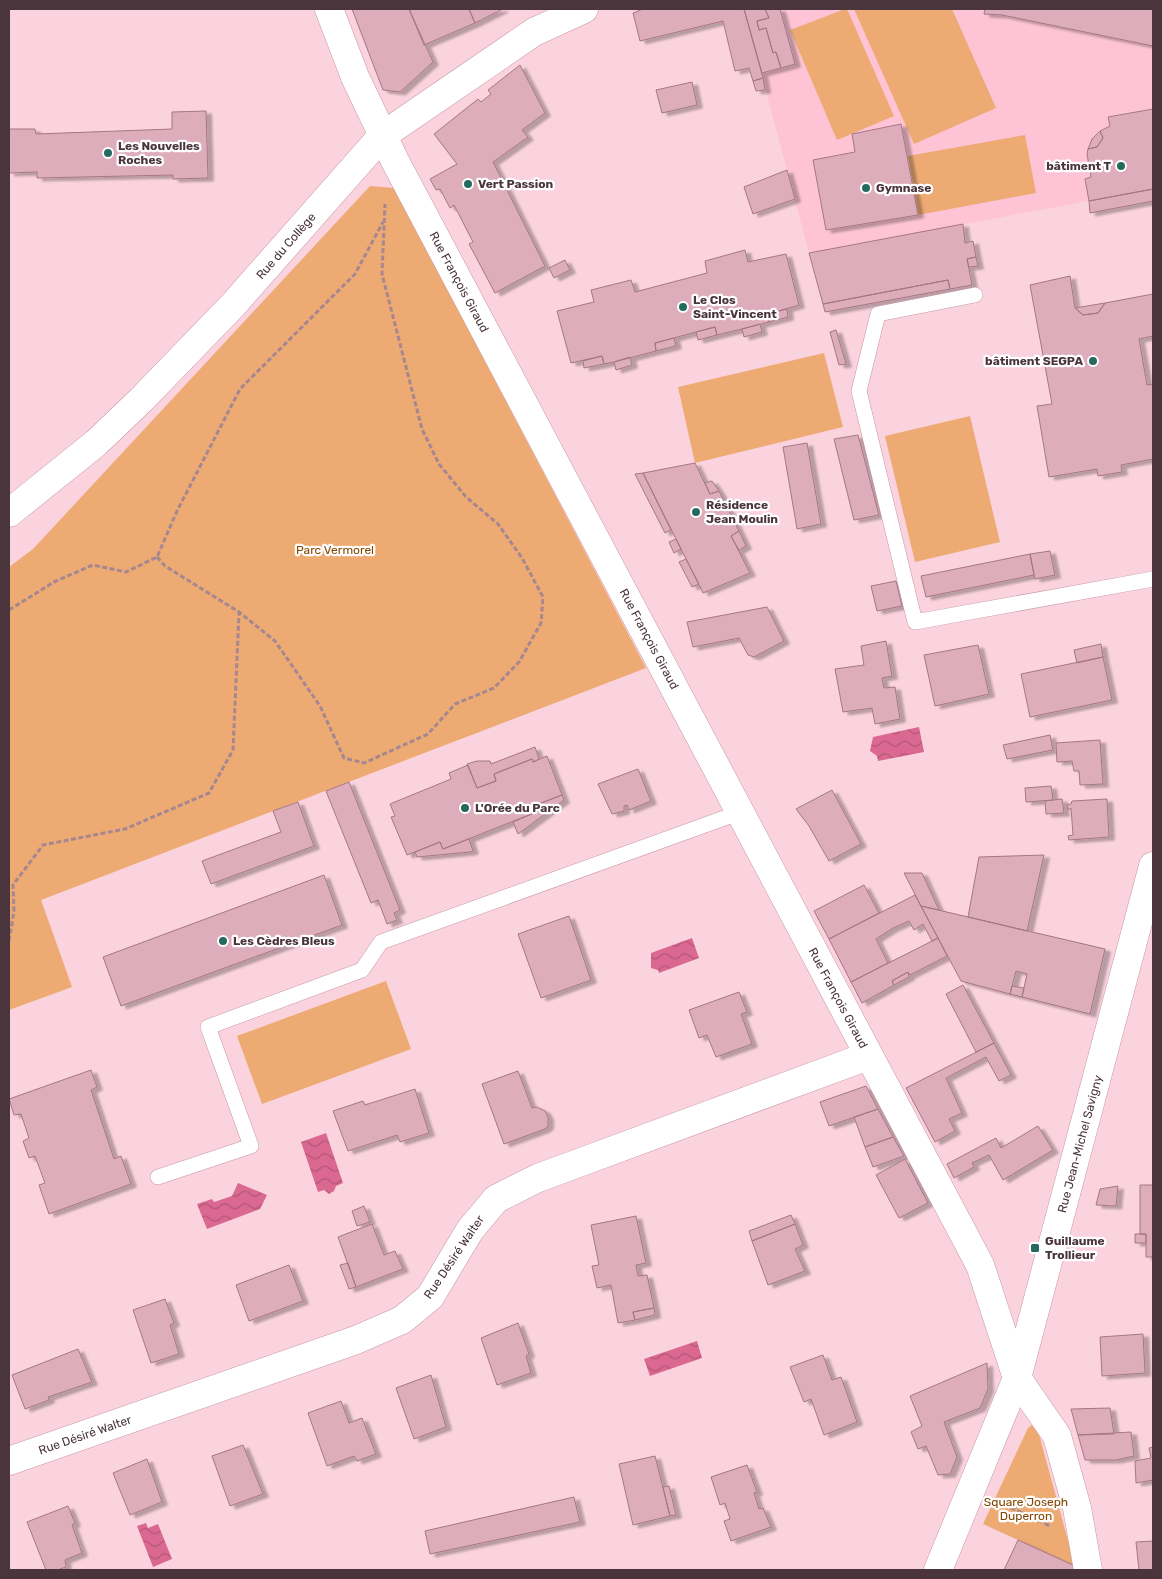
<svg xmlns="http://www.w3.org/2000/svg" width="1162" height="1579" viewBox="0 0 1162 1579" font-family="Rubik,sans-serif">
  <defs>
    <pattern id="water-waves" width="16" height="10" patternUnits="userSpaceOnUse" patternTransform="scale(1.25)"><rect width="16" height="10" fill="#da6890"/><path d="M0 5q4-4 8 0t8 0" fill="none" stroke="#b35677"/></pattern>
    <filter id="shadow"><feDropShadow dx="5.5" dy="3" stdDeviation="1" flood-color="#0004"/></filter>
  </defs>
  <rect width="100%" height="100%" fill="#fbd3de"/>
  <path fill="#fec4d5" d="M744,9H1153V189L809,253Z"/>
  <path fill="#edaa73" d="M845,9H847L894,116L837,140L790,30Z
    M854,9H952L996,108L914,144Z
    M1025,135L1036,193L918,215L908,156Z
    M370,186L394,188L646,668L41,900L72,987L9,1010V567L33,549Z
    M824,353L843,427L695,463L678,387Z
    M970,416L1000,542L915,562L885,436Z
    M386,981L411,1049L262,1104L237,1036Z
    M1033,1424L1037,1427L1075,1566L983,1524L1028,1428Z"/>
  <path fill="url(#water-waves)" d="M919,727L924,752L878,761L877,756L870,751L873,737Z
    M692,938L699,958L659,973L658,970L651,968V953Z
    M326,1133L343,1183L336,1186L334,1191L329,1194L324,1190L318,1192L301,1142Z
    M238,1183L267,1195L260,1209L207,1229L197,1204L212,1199L214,1202L232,1196Z
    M697,1341L702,1358L650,1376L644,1359Z
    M146,1523L148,1528L158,1524L172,1559L153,1567L137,1526Z"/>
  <path fill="#deadbb" stroke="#a47784" filter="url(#shadow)" d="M352,9H409L433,62L400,92L383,90Z
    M409,9H469L475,23L424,45Z
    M469,9H503L475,23Z
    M643,9H744L763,78L753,81L749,68L735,71L723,21L640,41L633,13Z
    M744,9H765L769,18L757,21L759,30L766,28L773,53L776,52L781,68L762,73Z
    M765,9H780L795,64L781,68L776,52L773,53L766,28L759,30L757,21L769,18Z
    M985,9H1153V46L1002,15L984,14Z
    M520,65L545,113L522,130L528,137L493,162L545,266L495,293L469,244L473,242L454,205L450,208L440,189L436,190L430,179L457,164L434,134L478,99L481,102L491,94L488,90Z
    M763,78L765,90L756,91L753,81Z
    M692,82L697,105L662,113L656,90Z
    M1153,109V189L1089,201L1085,179L1091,177L1087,154L1088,149L1097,147L1103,138L1100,131L1110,126L1108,117Z
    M206,111L208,178L173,179V175L37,178V172L9,173V129H35L36,134L172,129V112Z
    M901,124L918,215L826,230L813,160L855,152L852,134Z
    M1100,131L1103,138L1097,147L1088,149L1092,139Z
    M787,170L795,199L753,214L744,187Z
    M1153,189V201L1090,213L1089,201Z
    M963,224L965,243L973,241L976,257L967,259L972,285L950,289L948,280L823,304L809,253Z
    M745,250L748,262L786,254L799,305L768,314L769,322L742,329L717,335L715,327L655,343L656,351L614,362L604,364L602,356L571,363L557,311L594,302L591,290L631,280L635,292L707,273L705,261Z
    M976,257L978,266L969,267L967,259Z
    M565,260L570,270L554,278L549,268Z
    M1070,276L1075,308L1083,315L1098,313L1105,303L1153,294V336L1139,339L1147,385L1153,384V459L1121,465L1122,472L1098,476L1097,469L1049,477L1037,406L1052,404L1030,285Z
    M948,280L950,289L825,312L823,304Z
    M1105,303L1098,313L1083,315L1075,308Z
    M787,309L788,317L769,322L768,314Z
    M760,324L762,332L744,337L742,329Z
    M715,327L717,335L698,340L696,332Z
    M836,330L846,364L839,365L830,332Z
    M674,338L676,346L656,351L655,343Z
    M602,356L604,364L584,368L583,361Z
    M630,357L632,365L616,370L614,362Z
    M858,435L879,515L854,520L834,439Z
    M807,443L821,524L797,529L783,447Z
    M695,463L710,494L719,491L739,531L731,536L750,573L703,593L643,473Z
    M643,473L671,530L665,533L635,474Z
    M712,481L719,491L710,494L705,483Z
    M739,531L746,546L739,550L731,536Z
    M676,539L681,549L674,553L669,542Z
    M1050,551L1055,575L1035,579L1030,554Z
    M1030,554L1034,575L926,597L921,576Z
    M686,559L699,584L692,587L679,562Z
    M896,581L902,606L877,611L871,586Z
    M767,607L784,641L754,657L748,655L739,638L693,647L687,622Z
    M886,641L892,676L882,678L884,688L895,687L900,719L875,724L872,708L843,712L835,669L864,665L861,646Z
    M1101,644L1103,657L1077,663L1074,650Z
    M978,645L989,694L935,706L924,655Z
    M1103,657L1112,700L1030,717L1021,674Z
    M1050,735L1053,750L1007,759L1003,745Z
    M1100,740L1103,784L1080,785L1079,771H1074L1072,761L1057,762L1056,743Z
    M535,747L539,759L533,762L532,759L494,774L496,781L477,788L467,764L477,761H490L491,764Z
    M547,756L562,795L536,805L539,811L443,849L440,842L407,855L391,817L395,816L390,804L451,779L449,773L468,765L477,788L496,781L494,774L532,759L533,762Z
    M638,769L651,801L629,810L627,805L624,806V811L612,814L598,784Z
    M349,782L400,910L394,913L397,920L387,924L378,900L371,903L326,791Z
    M1051,786L1053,800L1026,802L1025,788Z
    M832,790L861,844L829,861L809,826L796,809Z
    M562,795L564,800L518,834L513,822L539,811L536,805Z
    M1062,799L1064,813L1046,814L1045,801Z
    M1107,799L1109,837L1069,840L1068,836L1073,835L1071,808L1068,810L1067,805L1071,804L1072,801Z
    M298,802L314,846L211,884L202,861L281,832L273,811Z
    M469,839L473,851L470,852L417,857L415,852L440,842L443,849Z
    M1044,855L1027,931L968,917L979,857Z
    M904,873H922L939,910L921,906Z
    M324,875L342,925L121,1006L103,957Z
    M864,885L879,913L829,939L814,911Z
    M915,895L938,938L932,941L923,924L914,930L909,921L893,928L876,939L888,963L851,982L829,939Z
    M921,906L1105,949L1090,1014L1022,997L1027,974L1016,971L1010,994L961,981Z
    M569,916L591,980L541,998L518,934Z
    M938,938L947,956L910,975L908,972L892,981L894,985L862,1003L851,982Z
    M908,972L909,977L894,985L892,981Z
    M963,985L994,1043L976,1052L946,994Z
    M1012,986L1024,988L1022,997L1010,994Z
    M739,992L747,1012L741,1014L752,1044L716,1057L707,1035L699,1038L689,1010Z
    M994,1043L1011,1075L999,1081L986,1057L946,1078L962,1113L949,1119L955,1131L935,1142L906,1088Z
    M91,1070L97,1087L91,1090L114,1159L121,1156L131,1184L49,1214L39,1185L45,1183L35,1156L29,1158L23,1141L29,1138L21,1114L14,1115L9,1099Z
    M518,1071L532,1108L537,1107L545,1111L548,1117V1126L545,1129L504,1144L482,1084Z
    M866,1086L878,1109L829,1126L820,1102Z
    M415,1089L429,1133L400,1142L397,1135L348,1151L333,1111L363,1101L365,1105Z
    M878,1109L893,1137L865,1147L854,1117Z
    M1038,1126L1053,1150L1003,1180L989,1155L972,1163L974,1167L954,1178L947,1164L996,1138L1001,1148Z
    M893,1137L904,1156L873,1167L865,1147Z
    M905,1159L928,1203L899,1218L876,1175Z
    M1140,1185H1153V1257H1146V1234H1140Z
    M1118,1186L1116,1206L1096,1205L1100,1189Z
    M364,1206L370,1222L357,1226L352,1211Z
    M791,1215L795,1224L752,1241L749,1231Z
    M636,1216L646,1263L636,1265L638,1276L647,1275L654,1308L633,1312L635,1320L618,1323L611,1285L597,1288L592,1266L599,1265L591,1225Z
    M372,1224L384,1255L395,1251L403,1269L356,1287L338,1237Z
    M795,1224L803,1245L795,1249L805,1271L768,1285L752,1241Z
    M1135,1234H1146V1243H1135Z
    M348,1263L356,1287L349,1289L340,1265Z
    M289,1265L303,1301L249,1321L236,1285Z
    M165,1299L174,1323L170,1325L179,1354L151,1363L133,1310Z
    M654,1308L655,1315L635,1320L633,1312Z
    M518,1323L529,1354L526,1356L531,1373L497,1385L481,1338Z
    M1143,1334L1145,1373L1102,1376L1100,1337Z
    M78,1349L92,1382L48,1397L49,1400L25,1409L12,1375Z
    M823,1355L832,1380L841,1377L857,1422L824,1435L811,1399L804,1402L790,1367Z
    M987,1363L988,1389L980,1408L944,1422L957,1457L950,1474L938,1475L926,1446L918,1449L911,1432L922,1426L910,1396Z
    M431,1375L446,1427L414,1439L396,1388Z
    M341,1401L349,1423L362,1418L376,1454L357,1461L354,1456L327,1466L308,1413Z
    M1110,1408L1114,1434L1078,1435L1071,1409Z
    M1131,1432L1134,1456L1116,1460H1085L1078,1435Z
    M243,1445L263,1494L230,1506L212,1456Z
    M1153,1447V1480L1136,1483L1135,1461L1151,1458L1149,1448Z
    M655,1456L670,1516L633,1525L619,1464Z
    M147,1459L162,1502L130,1515L113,1473Z
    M747,1465L757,1492L754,1493L759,1509L763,1508L771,1527L731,1541L724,1521L730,1519L725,1503L720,1505L711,1477Z
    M669,1486L676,1515L670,1516L663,1487Z
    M574,1497L580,1522L430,1554L425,1531Z
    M68,1506L75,1523L72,1525L82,1553L65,1560L66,1567L57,1570H46L27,1522Z
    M1018,1540L1075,1566L1076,1570H1004Z
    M1153,1541V1570H1139L1136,1542Z"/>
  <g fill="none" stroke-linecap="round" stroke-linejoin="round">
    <g stroke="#c798a5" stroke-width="16">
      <path id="lane" d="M975,295L878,314L859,391L915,622L1153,579
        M158,1177L251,1146L208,1027L362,970L381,942L741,812"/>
    </g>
    <g stroke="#c798a5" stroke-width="29">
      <path id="street" d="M329,9L355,77L395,161L980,1265L1017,1378L1057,1436L1077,1508L1088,1570
        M9,513L96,443L141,400L233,305L382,136L534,32L584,9
        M9,1461L356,1340L402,1320L430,1297L470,1230L496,1199L538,1178L868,1056
        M938,1570L1017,1378L1153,866"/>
    </g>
    <path stroke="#a68790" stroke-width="3" stroke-dasharray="5 2.5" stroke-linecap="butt" d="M157,557L165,566L239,612L275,641L320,706L344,758L364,763L428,734L455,704L494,688L519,662L541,623L543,597L522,558L498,524L466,497L439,464L422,429L382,274L385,204
      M9,610L54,582L93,565L126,572L157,557L177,511L240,389L355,274L383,222
      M9,941L14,911L13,885L43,845L125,829L209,793L233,750L239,613
      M997,1501L1050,1526"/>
    <use href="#lane" stroke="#fff" stroke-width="15"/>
    <use href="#street" stroke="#fff" stroke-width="28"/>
  </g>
  <g fill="#246a5e" stroke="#fff" stroke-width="2">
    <circle cx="108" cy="153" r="5"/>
    <circle cx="1121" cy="166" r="5"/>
    <circle cx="468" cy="184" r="5"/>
    <circle cx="866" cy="188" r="5"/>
    <circle cx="683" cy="307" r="5"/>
    <circle cx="1093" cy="361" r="5"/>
    <circle cx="696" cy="512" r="5"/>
    <circle cx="465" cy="808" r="5"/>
    <circle cx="223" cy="941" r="5"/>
    <rect x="1030" y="1243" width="10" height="10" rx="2.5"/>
  </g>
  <g text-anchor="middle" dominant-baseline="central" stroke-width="4.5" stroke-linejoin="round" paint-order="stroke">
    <g font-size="12" font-weight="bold" fill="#49353b" stroke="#fff" text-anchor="start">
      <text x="118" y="146">Les Nouvelles<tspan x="118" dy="14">Roches</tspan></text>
      <text x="1111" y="166" text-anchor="end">bâtiment T</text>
      <text x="478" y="184">Vert Passion</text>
      <text x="876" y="188">Gymnase</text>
      <text x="693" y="300">Le Clos<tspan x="693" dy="14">Saint-Vincent</tspan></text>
      <text x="1083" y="361" text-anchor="end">bâtiment SEGPA</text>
      <text x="706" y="505">Résidence<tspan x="706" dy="14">Jean Moulin</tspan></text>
      <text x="475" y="808">L'Orée du Parc</text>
      <text x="233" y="941">Les Cèdres Bleus</text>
      <text x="1045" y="1241">Guillaume<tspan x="1045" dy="14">Trollieur</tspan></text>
    </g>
    <g font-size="12" fill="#49353b" stroke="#fff">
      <text transform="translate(286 246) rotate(-49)">Rue du Collège</text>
      <text transform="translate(459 282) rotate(62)">Rue François Giraud</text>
      <text transform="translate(649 639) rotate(62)">Rue François Giraud</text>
      <text transform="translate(838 998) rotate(62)">Rue François Giraud</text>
      <text transform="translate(1080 1144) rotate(-75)">Rue Jean-Michel Savigny</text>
      <text transform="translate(454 1257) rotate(-56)">Rue Désiré Walter</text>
      <text transform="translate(85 1435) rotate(-19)">Rue Désiré Walter</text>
    </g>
    <g font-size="12" fill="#824601" stroke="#fff">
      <text x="335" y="550">Parc Vermorel</text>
      <text x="1026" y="1502">Square Joseph<tspan x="1026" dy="14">Duperron</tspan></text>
    </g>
  </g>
  <rect width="1162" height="1579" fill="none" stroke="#49353b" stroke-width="20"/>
</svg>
